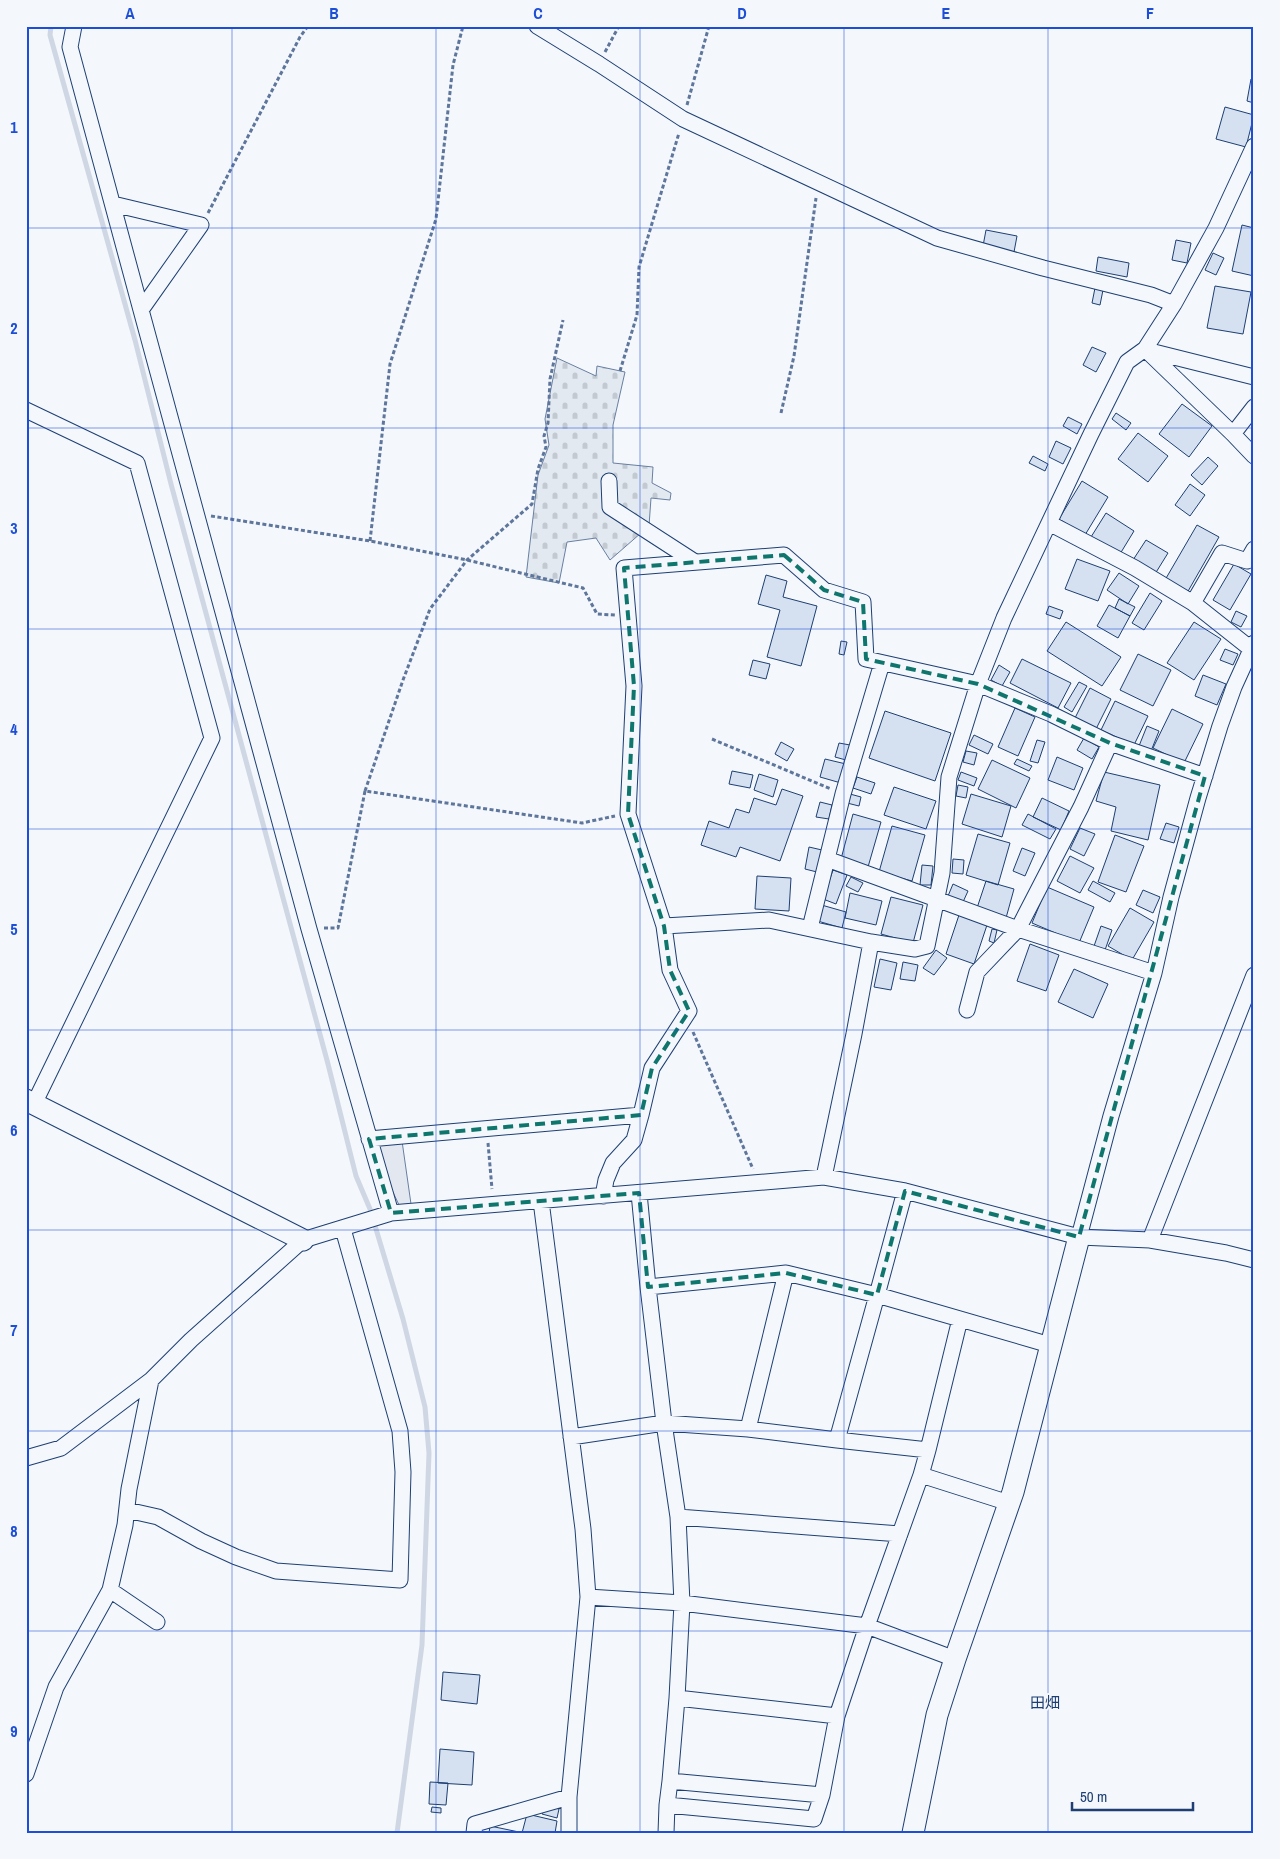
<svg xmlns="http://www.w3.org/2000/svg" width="1280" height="1859" viewBox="0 0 1280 1859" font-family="'Archivo Narrow','Noto Sans JP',sans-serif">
  <defs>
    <pattern id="cemetery-stones" width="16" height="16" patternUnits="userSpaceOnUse" patternTransform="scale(1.25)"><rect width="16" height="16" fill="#e3e9f0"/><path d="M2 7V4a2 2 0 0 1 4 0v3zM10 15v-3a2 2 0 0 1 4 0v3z" fill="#c2c9d1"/></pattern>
  </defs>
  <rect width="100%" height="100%" fill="#f4f7fb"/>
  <path fill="url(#cemetery-stones)" stroke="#687fa3" d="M557,358L596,376L597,366L625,372L613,425V463L653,467L652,483L671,493L670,500L651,498L649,526L610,560L596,538L567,542L559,583L526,577L538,475L549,445L545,419Z"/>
  <path fill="#e3e8f0" stroke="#687fa3" d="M402,1141L411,1204L399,1205L386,1177L376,1144Z"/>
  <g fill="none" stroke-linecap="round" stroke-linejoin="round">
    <path stroke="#cfd7e4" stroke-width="5" d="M51,26L50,35L135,340L171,484L328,1064L356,1176L370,1209L403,1319L425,1407L429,1453L422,1645L397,1833"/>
  </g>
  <path fill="#d5e0f0" stroke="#1d3f73" d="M1251,79H1254V103L1247,101Z
    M1225,107L1254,115L1246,147L1216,139Z
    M1242,225L1254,228V276L1232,271Z
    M986,230L1017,236L1014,252L983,246Z
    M1176,240L1191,243L1187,263L1172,260Z
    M1213,253L1224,258L1216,275L1205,270Z
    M1098,257L1129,263L1127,277L1096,271Z
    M1215,286L1251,292L1243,334L1207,328Z
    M1095,288L1103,290L1100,305L1092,303Z
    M1092,347L1106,353L1096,372L1083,365Z
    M1182,404L1212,426L1189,457L1159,434Z
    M1116,413L1131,423L1126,430L1112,419Z
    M1068,417L1082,424L1077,434L1063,426Z
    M1138,433L1168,456L1148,482L1118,459Z
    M1056,441L1071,448L1063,464L1049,457Z
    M1033,456L1048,464L1045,471L1029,463Z
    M1208,457L1218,466L1202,485L1191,475Z
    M1082,481L1108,497L1085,535L1059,519Z
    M1190,484L1205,495L1190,516L1175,505Z
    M1106,513L1134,531L1120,554L1091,537Z
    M1197,525L1219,537L1187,593L1165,580Z
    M1146,540L1168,553L1155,574L1133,560Z
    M1077,559L1110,571L1098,601L1065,589Z
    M1234,564L1251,574L1230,610L1213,600Z
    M1119,573L1139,586L1128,604L1107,590Z
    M766,575L787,581L783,597L817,606L801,666L767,657L780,610L758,604Z
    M1150,593L1162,601L1144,630L1132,623Z
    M1119,599L1135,607L1130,616L1115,608Z
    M1109,605L1130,616L1118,638L1097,626Z
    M1049,606L1063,611L1060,619L1046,614Z
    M1236,611L1247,616L1241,627L1231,622Z
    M1066,622L1121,657L1102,686L1047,651Z
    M1194,622L1221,639L1194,680L1167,663Z
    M841,641L847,642L844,655L839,654Z
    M1225,649L1238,654L1233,665L1220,660Z
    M1138,654L1171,670L1153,706L1120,690Z
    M1022,659L1071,683L1058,708L1010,683Z
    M753,660L770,664L766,679L749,675Z
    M999,665L1010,672L1002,686L991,680Z
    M1203,675L1226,684L1217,705L1195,696Z
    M1079,682L1087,686L1072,712L1064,707Z
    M1090,688L1111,699L1095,731L1074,720Z
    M1115,701L1148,716L1134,745L1101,730Z
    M1015,708L1035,717L1018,756L998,747Z
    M1172,709L1203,724L1184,763L1153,748Z
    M885,711L951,733L935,781L869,758Z
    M1147,726L1159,731L1151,751L1139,746Z
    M974,735L993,744L988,754L969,745Z
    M1084,738L1099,747L1092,759L1077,750Z
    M1037,740L1045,742L1038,763L1030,761Z
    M781,742L794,749L787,761L775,754Z
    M839,743L850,745L846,760L835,757Z
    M966,751L977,753L974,765L963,762Z
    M1057,757L1083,768L1074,790L1048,780Z
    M825,759L846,764L841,783L820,777Z
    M1017,759L1032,766L1029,771L1014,764Z
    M992,760L1030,778L1016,808L978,789Z
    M732,771L753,775L750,788L729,784Z
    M961,772L977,778L974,786L958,780Z
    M1104,772L1160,785L1148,840L1111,831L1116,807L1096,801Z
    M759,774L778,780L773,797L754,790Z
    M857,777L875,783L871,794L853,788Z
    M958,785L968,787L966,798L956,796Z
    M894,787L936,801L926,829L884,815Z
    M782,789L803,796L780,861L740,847L736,857L701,845L709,821L729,828L736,809L749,813L754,798L776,805Z
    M850,794L861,797L859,806L847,803Z
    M971,794L1011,806L1002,837L962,824Z
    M1042,798L1069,811L1061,830L1033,817Z
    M820,802L832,805L829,819L816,817Z
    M853,814L881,822L868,867L841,859Z
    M1028,814L1056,829L1050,839L1022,825Z
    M1166,823L1179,827L1174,843L1160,839Z
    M892,826L925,835L912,881L879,872Z
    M1080,828L1095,834L1084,856L1070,849Z
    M978,834L1010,843L998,885L966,875Z
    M1115,835L1144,846L1126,892L1098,882Z
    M809,847L822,850L817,872L805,869Z
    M1022,848L1035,853L1025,876L1013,871Z
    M1070,856L1094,868L1080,893L1057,881Z
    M953,859L964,860L963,874L952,873Z
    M922,865L933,866L931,885H920Z
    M833,870L847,875L836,904L823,899Z
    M757,876L791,878L789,911L755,909Z
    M851,877L863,883L858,892L846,886Z
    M986,881L1014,889L1006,918L977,908Z
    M1093,881L1115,893L1110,902L1088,890Z
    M953,884L968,891L963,902L948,896Z
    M1047,887L1094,907L1079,943L1032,923Z
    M1143,890L1160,897L1153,913L1136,905Z
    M850,893L882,901L876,925L845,918Z
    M891,897L923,905L913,943L881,934Z
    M818,904L846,912L842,928L814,920Z
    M1130,908L1154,922L1132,960L1108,946Z
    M959,915L987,925L974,964L946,954Z
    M1101,926L1112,930L1104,953L1093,949Z
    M992,929L997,930L994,943L989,941Z
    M1030,944L1059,955L1046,991L1017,981Z
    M936,950L947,958L934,975L923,968Z
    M880,959L897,963L891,990L874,987Z
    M903,962L918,965L915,981L900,979Z
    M1074,969L1108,984L1093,1018L1058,1002Z
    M443,1672L480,1675L477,1704L441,1700Z
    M440,1749L474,1752L472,1785L438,1783Z
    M430,1782L448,1783L446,1805L429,1804Z
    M545,1805L559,1809L557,1818L542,1814Z
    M432,1807L441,1808V1813L431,1812Z
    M527,1814L557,1821L555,1833H522Z
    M490,1826L519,1832L489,1833Z"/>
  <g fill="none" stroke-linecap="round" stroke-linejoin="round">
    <g stroke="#1d3f73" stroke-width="17">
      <path id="street" d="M74,26L70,47L141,310L201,225L113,204
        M537,26L599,64L683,119L937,238L1043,268L1151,295L1174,304L1145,349L1127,362L1091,434L1004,618L978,684L949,777L942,873L927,946L915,949L871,942L854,1034L824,1177
        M1174,304L1216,228L1254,146
        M141,310L309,929L391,1213
        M1145,349L1233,434
        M1146,350L1254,377
        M1254,407L1233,434L1254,456
        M26,410L137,463L212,738L34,1104
        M609,481L610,507L695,562
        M1049,523L1135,568L1193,603
        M1251,649L1193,603L1222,553L1247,561L1254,549
        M827,859L843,794L882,663
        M810,928L827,859L1018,929L1154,973
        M871,942L769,920L664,926L628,814L634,686L624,568L784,555L824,590L863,602L866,659L978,684L1051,714L1110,743
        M967,1010L977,972L1018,929L1081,807L1110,743L1205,776
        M369,1139L641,1115L652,1068L689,1011L670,970L664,926
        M905,1191L877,1295L1050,1345
        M639,1193L648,1287L786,1273
        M603,1196L606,1180L613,1163L634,1140L641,1115
        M541,1201L583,1529L588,1597L569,1797V1833
        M1079,1237L1111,1116L1154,973L1171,897L1198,798L1220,726L1234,687L1254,643
        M1150,1240L1254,975
        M648,1287L664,1423L678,1517L900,1534
        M571,1437L664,1423L748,1429
        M837,1440L748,1429L786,1273L877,1295L837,1440L928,1450L960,1319
        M928,1450L921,1475L1009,1503
        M26,1458L61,1448L151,1380L191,1340L303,1240L391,1213L824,1177L905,1191L1079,1237L1150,1240L1226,1253L1254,1260
        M127,1510L158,1517L201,1541L236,1557L276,1571L400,1580L403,1472L400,1431L343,1229
        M678,1517L682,1603L677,1698L837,1716L867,1626L921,1475
        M110,1590L157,1622
        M588,1597L682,1603L867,1626L955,1659
        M677,1698L670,1781L822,1795L837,1716
        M26,1774L56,1687L110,1590L125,1525L129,1489L151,1380
        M670,1781L667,1805L814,1819L822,1795
        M474,1833L475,1824L569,1797
        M666,1833L667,1805"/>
    </g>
    <g stroke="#1d3f73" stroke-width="23">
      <path id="secondary" d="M26,1100L303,1240
        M913,1833L937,1715L955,1659L1013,1492L1079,1237"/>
    </g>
    <path stroke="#5e769c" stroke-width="3" stroke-dasharray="4 2.5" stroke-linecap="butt" d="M605,52L619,26
      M687,105L709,26
      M208,213L300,37L308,26
      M620,371L637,315L639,267L679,133
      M781,413L794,356L816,198
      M211,516L370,541L467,560L583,588L597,614L615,615
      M370,541L390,364L436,219L453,65L463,26
      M712,739L831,789
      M365,791L403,680L430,609L467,560L532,504L538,469L546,447L544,436L548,423L550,379L563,320
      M324,928H338L365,791L582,823L615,816
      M693,1032L753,1169
      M488,1143L492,1189"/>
    <use href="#street" stroke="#f4f7fb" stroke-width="15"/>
    <use href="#secondary" stroke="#f4f7fb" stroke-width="21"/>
  </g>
  <path fill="none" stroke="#0f766e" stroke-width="4" stroke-dasharray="10 6" stroke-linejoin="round" d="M784,555L824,590L863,602L866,659L978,684L1110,743L1205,776L1079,1237L905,1191L877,1295L786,1273L648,1287L639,1193L391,1213L369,1139L641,1115L652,1068L689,1011L670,970L664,926L628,814L634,686L624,568Z"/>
  <path fill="none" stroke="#1d4ed8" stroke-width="1" stroke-opacity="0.55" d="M232,26V1833M436,26V1833M640,26V1833M844,26V1833M1048,26V1833M26,228H1254M26,428H1254M26,629H1254M26,829H1254M26,1030H1254M26,1230H1254M26,1431H1254M26,1631H1254"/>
  <g text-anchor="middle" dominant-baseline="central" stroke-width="4" stroke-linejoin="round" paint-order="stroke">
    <g font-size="15" fill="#1d3f73" stroke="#f4f7fb">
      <text x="1045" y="1702">田畑</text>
    </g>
  </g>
  <rect width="1280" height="1859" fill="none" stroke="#f4f7fb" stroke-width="55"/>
  <path d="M1072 1802v8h121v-8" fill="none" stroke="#1d3f73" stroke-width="2.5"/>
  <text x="1080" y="1802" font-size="15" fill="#1d3f73" stroke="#f4f7fb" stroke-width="4" paint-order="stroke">50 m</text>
  <rect x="28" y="28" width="1224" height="1804" fill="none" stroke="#1d4ed8" stroke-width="2"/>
  <g font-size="16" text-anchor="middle" font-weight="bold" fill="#1d4ed8">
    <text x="130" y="19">A</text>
    <text x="334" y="19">B</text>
    <text x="538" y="19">C</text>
    <text x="742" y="19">D</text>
    <text x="946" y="19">E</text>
    <text x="1150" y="19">F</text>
    <text x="14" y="133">1</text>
    <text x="14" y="334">2</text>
    <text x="14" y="534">3</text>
    <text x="14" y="735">4</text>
    <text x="14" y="935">5</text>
    <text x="14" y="1136">6</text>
    <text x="14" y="1336">7</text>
    <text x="14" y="1537">8</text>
    <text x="14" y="1737">9</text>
  </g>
</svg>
